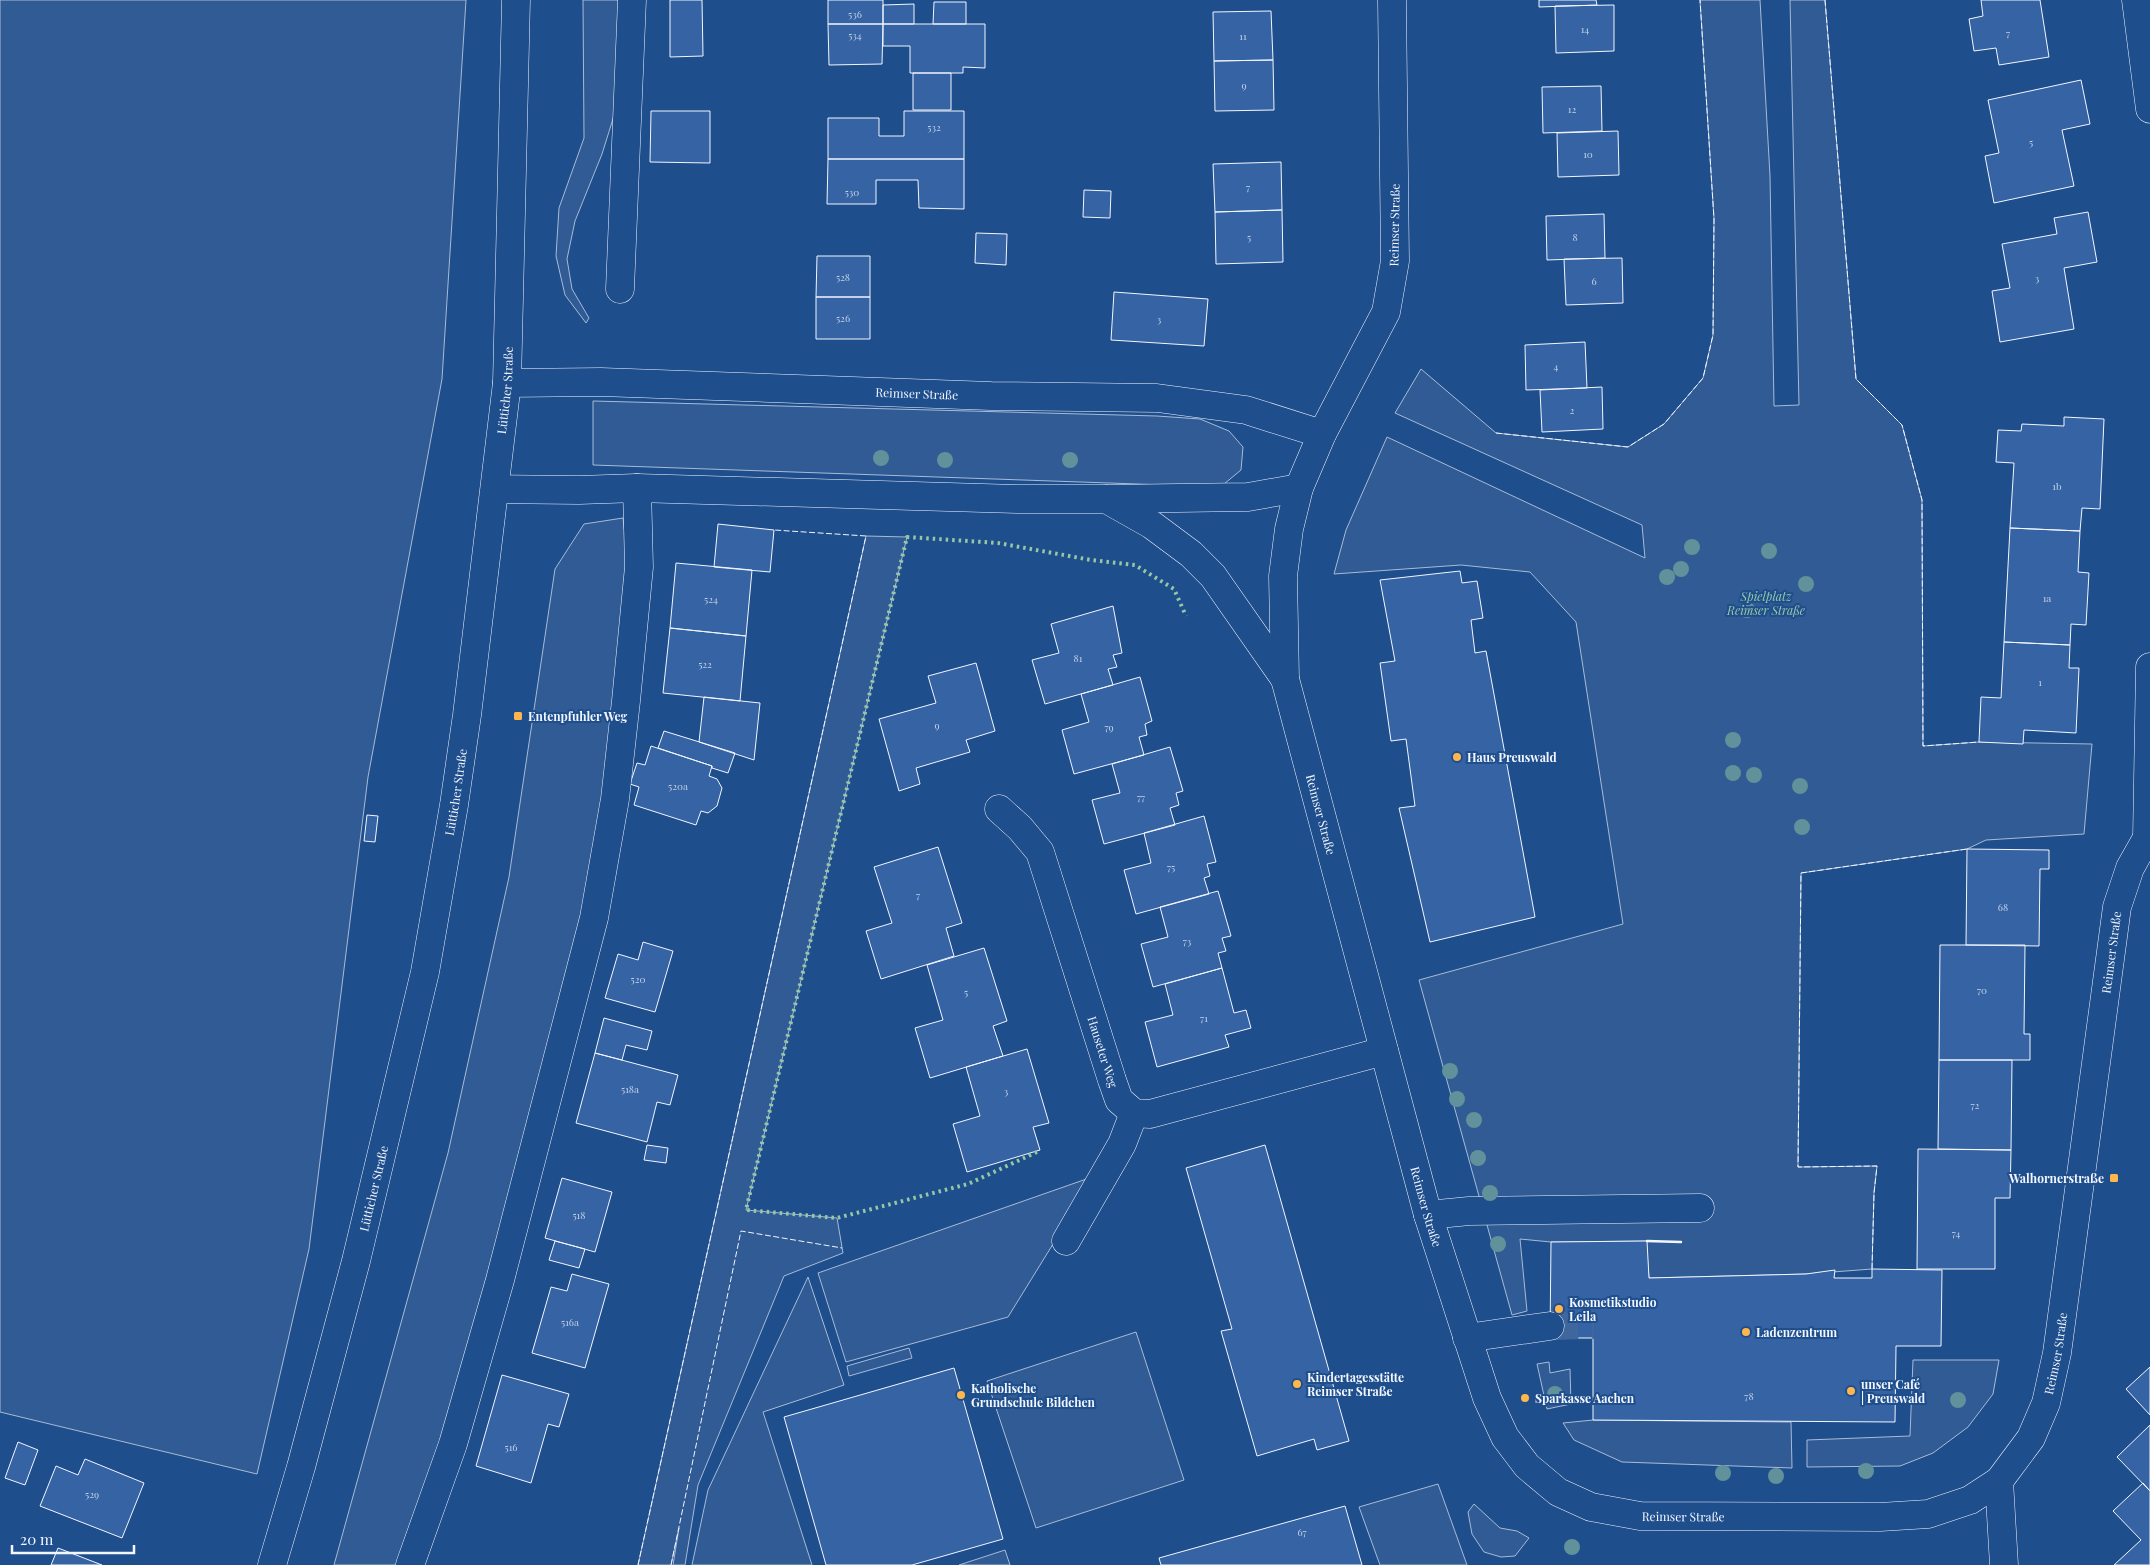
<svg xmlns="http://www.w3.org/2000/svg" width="2150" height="1565" viewBox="0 0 2150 1565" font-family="'Playfair Display',serif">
  <rect width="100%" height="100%" fill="#1f4e8c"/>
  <path fill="#305b95" stroke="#a8bbd7" d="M0,0H466L442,379L368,777L309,1249L257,1474L0,1412Z
    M583,0H621L617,106L602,154L575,221L567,259L572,289L589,318L586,323L565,295L556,256L559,208L584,138Z
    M1700,0H1760L1770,176L1774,406L1799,405L1790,0H1825L1856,379L1902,425L1922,500L1923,746L1979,742L2092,744L2084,834L1986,840L1967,849L1801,873L1798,1167L1877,1166L1874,1193L1872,1269L1806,1274L1649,1278L1646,1241L1551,1242L1520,1239L1527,1311L1512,1315L1419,980L1623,924L1576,622L1530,572L1461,565L1334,574L1346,530L1387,437L1645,558L1642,525L1395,413L1421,369L1496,433L1628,447L1664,424L1703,378L1713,335L1714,219Z
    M593,401L1157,416L1200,419L1229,431L1243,447L1241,470L1224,484L1195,486L593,465Z
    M623,518L629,567L617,699L584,916L517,1172L418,1526L403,1565H334L448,1153L509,877L555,569L584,524Z
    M866,536L907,537L746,1210L837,1218L843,1253L784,1276L698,1485L685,1565H673L679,1528L671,1565H638Z
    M1095,1176L1008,1317L846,1362L818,1273Z
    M808,1277L844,1385L763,1412L812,1565H692L708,1490Z
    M1136,1332L1184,1480L1036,1528L987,1381Z
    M909,1348L912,1358L849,1376L847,1366Z
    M1913,1360H1999L1993,1394L1968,1427L1933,1453L1900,1466L1807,1467V1440L1910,1436Z
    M1549,1362L1550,1373L1570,1369L1571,1404L1547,1409L1537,1364Z
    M1593,1420L1791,1422L1792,1468L1622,1462L1574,1440L1563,1423Z
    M1438,1484L1467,1565H1380L1359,1507Z
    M1474,1504L1500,1528L1517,1531L1529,1538L1515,1556L1501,1557L1484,1552L1472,1534L1468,1512Z
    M1005,1550L1010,1565H959Z"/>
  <path fill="#3563a3" stroke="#f2f6ff" d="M670,0H702L703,56L670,57Z
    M828,0H883V24H828Z
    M1539,0H1596L1597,5L1539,7Z
    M1981,0H2040L2049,57L1999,65L1996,48L1974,51L1969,19L1983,16Z
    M934,2H966V24H933Z
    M914,4V24H883V5Z
    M1614,5V51L1556,53L1555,6Z
    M1271,11L1273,60L1214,61L1213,12Z
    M828,24H883L882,64L829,65Z
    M883,24H985V68L963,67V73H910V46H883Z
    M1273,60L1274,110L1215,111L1214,61Z
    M913,73H951V110H913Z
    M2081,80L2090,124L2062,130L2074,186L1994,203L1985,156L1999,153L1988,100Z
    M1601,86L1602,131L1543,133L1542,87Z
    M651,111H710V163L650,162Z
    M904,111H964V159H828V118H879V136H904Z
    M1618,131L1619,175L1558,177L1557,133Z
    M828,159H964V209L919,208L918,180H876V204H827Z
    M1281,162L1282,210L1215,212L1213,164Z
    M1084,190L1111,191L1110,218L1083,217Z
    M1282,210L1283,262L1216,264L1215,212Z
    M2088,212L2097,262L2064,268L2074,329L2000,342L1992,291L2010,288L2002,244L2057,234L2054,218Z
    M1604,214L1605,258L1547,260L1546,216Z
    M976,233L1007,234L1006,265L975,263Z
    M817,256H870V297H816Z
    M1622,258L1623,303L1566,305L1564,259Z
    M1114,292L1208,299L1204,346L1111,340Z
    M816,297H870V339H816Z
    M1585,342L1587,388L1526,390L1525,345Z
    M1602,387L1603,429L1542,432L1540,390Z
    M2064,417L2104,419L2100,509L2082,508L2080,531L2010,528L2014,463L1996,462L1998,430L2021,431L2022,424L2064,426Z
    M718,524L774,530L770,572L714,567Z
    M2010,528L2080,531L2078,572L2089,573L2086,625L2071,624L2070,645L2004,642Z
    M676,563L752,570L746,636L670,628Z
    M1460,571L1462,583L1477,581L1483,618L1471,620L1475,653L1486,651L1535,917L1430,942L1399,808L1415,806L1406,739L1391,741L1380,663L1395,661L1380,580Z
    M1113,606L1122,653L1113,655L1117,667L1108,669L1113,685L1045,704L1032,660L1059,653L1051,624Z
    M670,628L746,636L740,701L663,693Z
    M2004,642L2070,645L2069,668H2079L2076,733L2024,730L2023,744L1979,742L1981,697L2001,698Z
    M976,663L995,731L966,740L970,752L916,768L920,784L899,791L879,719L936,703L928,676Z
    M1140,677L1152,721L1145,724L1147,735L1139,737L1144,755L1074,774L1062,730L1089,722L1081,694Z
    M704,697L760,703L754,760L699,742Z
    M664,731L735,753L728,773L712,768V766L658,748Z
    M651,746L712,766L709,776L717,779L722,788L717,806L708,813L701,811L696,825L634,805L639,787L630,784L637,763L645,765Z
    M1170,747L1183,791L1176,793L1179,805L1170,808L1175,825L1104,844L1092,800L1120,793L1112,764Z
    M367,815L378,816L375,842L364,841Z
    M1204,816L1216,862L1207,864L1210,876L1204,878L1209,894L1136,914L1124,870L1151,863L1144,833Z
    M938,847L962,923L946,928L954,956L881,979L866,931L892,923L874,867Z
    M1967,849L2049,850V869H2040L2039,946L1966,945Z
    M1218,891L1231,936L1222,938L1226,951L1218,953L1222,968L1153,987L1141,944L1168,937L1160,907Z
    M643,942L673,951L655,1012L605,998L618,954L638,960Z
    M1940,945H2025L2024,1034H2030V1060H1939Z
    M984,948L1007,1021L993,1026L1003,1056L930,1078L915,1028L943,1020L927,965Z
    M1222,968L1234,1013L1246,1010L1251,1028L1225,1035L1229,1047L1157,1067L1145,1022L1173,1015L1165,984Z
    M604,1018L652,1031L647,1050L626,1045L622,1060L595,1053Z
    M1027,1049L1049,1123L1033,1127L1040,1150L967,1172L953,1124L980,1116L966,1067Z
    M595,1053L678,1075L670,1105L657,1102L647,1142L576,1123Z
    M1939,1060H2012L2011,1150L1938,1149Z
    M647,1145L668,1148L666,1163L644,1160Z
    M1265,1145L1349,1441L1317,1450L1314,1439L1257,1456L1221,1331L1232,1329L1186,1168Z
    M1918,1149L2011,1150L2010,1198H1995V1269H1917Z
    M562,1178L612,1192L595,1252L545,1238Z
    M555,1241L585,1249L579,1268L549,1260Z
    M1647,1241L1649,1278L1806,1274L1835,1270L1834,1278H1872V1269L1942,1270L1941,1346H1896L1895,1422L1593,1420V1338H1550L1551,1242Z
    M572,1274L609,1284L585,1368L532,1353L551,1287L567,1291Z
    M2150,1367V1415L2126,1389Z
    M954,1368L1003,1539L912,1565H826L784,1417Z
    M502,1375L569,1394L559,1427L548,1424L531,1483L476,1466Z
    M2150,1425V1491L2117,1457Z
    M18,1442L38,1450L25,1485L5,1478Z
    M85,1459L144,1483L122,1538L40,1506L56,1466L78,1475Z
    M2143,1483L2150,1491V1565H2114L2141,1540L2113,1511Z
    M1345,1506L1362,1565H1161L1159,1558Z
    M58,1548L102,1565H51Z"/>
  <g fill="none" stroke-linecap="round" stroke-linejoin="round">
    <path stroke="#3f679d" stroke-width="28" stroke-dasharray="28 14" stroke-linecap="butt" d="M1550,1326L1594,1325"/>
    <g stroke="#f2f6ff" stroke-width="29">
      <g id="minor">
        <path id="s1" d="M1392,0L1395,261L1386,312L1322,434L1299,488L1289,529L1283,576L1285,679L1428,1215L1487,1398L1505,1437L1527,1466L1558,1492L1591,1507L1640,1516L1880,1517L1928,1514L1970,1500L1999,1481L2031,1438L2046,1403L2057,1353L2117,907L2130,868L2147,838L2150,837"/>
        <path d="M2136,0L2150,109"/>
        <path d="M620,289L632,0"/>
        <path id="s2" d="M507,383L601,382L991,396L1157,398L1246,410L1322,434"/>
        <path d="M495,489L579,490L637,488L1017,499H1106L1152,525L1191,554L1213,576L1285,679"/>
        <path d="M1108,499L1248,497L1299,488"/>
        <path id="s3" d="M999,809L1020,828L1040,852L1112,1080L1119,1100L1134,1113L1150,1114L1384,1051"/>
        <path d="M2147,838L2150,667"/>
        <path d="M1428,1215L1469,1211L1700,1208"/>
        <path d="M1066,1241L1122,1144L1134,1113"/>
        <path d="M1467,1338L1550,1326"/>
        <path d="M1999,1481L2004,1565"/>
        <path d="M410,1565L453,1444L500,1280L594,918L615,799L626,701L639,567L637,488"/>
      </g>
    </g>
    <g stroke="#f2f6ff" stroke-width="29">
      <g id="major">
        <path id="s4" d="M272,1565L301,1467L356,1261L425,972L454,805L467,715L507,383L516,0"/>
      </g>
    </g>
    <use href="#minor" stroke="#1f4e8c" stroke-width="28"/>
    <use href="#major" stroke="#1f4e8c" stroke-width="28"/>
    <path stroke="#97c8a6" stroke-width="4" stroke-dasharray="2.5 4" stroke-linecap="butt" d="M1037,1152L968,1184L837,1218L746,1210L907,537L998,543L1091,560L1135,565L1174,589L1186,616"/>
    <path stroke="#f2f6ff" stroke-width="1" stroke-dasharray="6 2.5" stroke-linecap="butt" d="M1825,0L1856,379L1902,425L1922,500L1923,746L1979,742
      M1496,433L1628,447L1664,424L1703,378L1713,335L1714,219L1700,0
      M1872,1269L1874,1193L1877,1166L1798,1167L1801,873L1967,849
      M638,1565L866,536L774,530
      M671,1565L741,1231L842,1248"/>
    <path stroke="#f2f6ff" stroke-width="2.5" d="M1647,1241L1681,1242"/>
  </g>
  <g fill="#61919a">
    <circle cx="881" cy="458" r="8"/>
    <circle cx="945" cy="460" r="8"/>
    <circle cx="1070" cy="460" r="8"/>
    <circle cx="1692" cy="547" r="8"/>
    <circle cx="1769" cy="551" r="8"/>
    <circle cx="1681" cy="569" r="8"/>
    <circle cx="1667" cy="577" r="8"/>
    <circle cx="1806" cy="584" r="8"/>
    <circle cx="1747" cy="610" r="8"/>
    <circle cx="1733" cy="740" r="8"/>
    <circle cx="1733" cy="773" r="8"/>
    <circle cx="1754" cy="775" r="8"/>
    <circle cx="1800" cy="786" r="8"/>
    <circle cx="1802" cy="827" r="8"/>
    <circle cx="1450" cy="1071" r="8"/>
    <circle cx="1457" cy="1099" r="8"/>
    <circle cx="1474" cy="1120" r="8"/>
    <circle cx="1478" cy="1158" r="8"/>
    <circle cx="1490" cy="1193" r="8"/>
    <circle cx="1498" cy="1244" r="8"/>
    <circle cx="1555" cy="1394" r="8"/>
    <circle cx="1958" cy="1400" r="8"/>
    <circle cx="1866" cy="1471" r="8"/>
    <circle cx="1723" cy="1473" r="8"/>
    <circle cx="1776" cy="1476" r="8"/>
    <circle cx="1572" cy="1547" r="8"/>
  </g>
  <g fill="#ffb74d" stroke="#1f4e8c" stroke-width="2">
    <rect x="513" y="711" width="10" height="10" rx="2.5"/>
    <circle cx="1457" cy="757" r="5"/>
    <rect x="2109" y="1173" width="10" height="10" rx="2.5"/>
    <circle cx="1559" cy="1309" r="5"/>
    <circle cx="1746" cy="1332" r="5"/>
    <circle cx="1297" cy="1384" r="5"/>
    <circle cx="1851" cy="1391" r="5"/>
    <circle cx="961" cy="1395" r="5"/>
    <circle cx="1525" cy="1398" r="5"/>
  </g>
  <g text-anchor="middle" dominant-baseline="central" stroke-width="4" stroke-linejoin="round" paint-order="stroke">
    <g font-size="10" fill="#c3d1e8">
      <text x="855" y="14">536</text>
      <text x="1585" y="29">14</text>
      <text x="2008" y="33">7</text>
      <text x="855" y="35">534</text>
      <text x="1243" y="36">11</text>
      <text x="1244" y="85">9</text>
      <text x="1572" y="109">12</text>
      <text x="934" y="127">532</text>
      <text x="2031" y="142">5</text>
      <text x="1588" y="154">10</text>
      <text x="1248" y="187">7</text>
      <text x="852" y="192">530</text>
      <text x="1249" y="237">5</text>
      <text x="1575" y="237">8</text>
      <text x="843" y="277">528</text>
      <text x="2037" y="278">3</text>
      <text x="1594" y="281">6</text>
      <text x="843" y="318">526</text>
      <text x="1159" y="319">3</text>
      <text x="1556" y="366">4</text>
      <text x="1572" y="410">2</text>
      <text x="2057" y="486">1b</text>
      <text x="2047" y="598">1a</text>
      <text x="711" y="599">524</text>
      <text x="1078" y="658">81</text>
      <text x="705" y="664">522</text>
      <text x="2040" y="682">1</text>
      <text x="937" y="725">9</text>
      <text x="1109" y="727">79</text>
      <text x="678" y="786">520a</text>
      <text x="1141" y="797">77</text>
      <text x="1171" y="867">75</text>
      <text x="918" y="895">7</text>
      <text x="2003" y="907">68</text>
      <text x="1187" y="941">73</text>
      <text x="638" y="979">520</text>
      <text x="1982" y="990">70</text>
      <text x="966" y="992">5</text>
      <text x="1204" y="1018">71</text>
      <text x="630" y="1089">518a</text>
      <text x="1006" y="1091">3</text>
      <text x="1975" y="1105">72</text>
      <text x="579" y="1215">518</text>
      <text x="1956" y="1233">74</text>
      <text x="570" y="1322">516a</text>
      <text x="1749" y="1396">78</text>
      <text x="511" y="1447">516</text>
      <text x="92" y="1494">529</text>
      <text x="1302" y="1532">67</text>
    </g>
    <g font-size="12" fill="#f2f6ff" stroke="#1f4e8c">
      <text transform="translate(1394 225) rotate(-89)">Reimser Straße</text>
      <text stroke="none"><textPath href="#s4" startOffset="1200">Lütticher Straße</textPath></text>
      <text stroke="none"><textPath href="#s2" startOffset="410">Reimser Straße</textPath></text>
      <text stroke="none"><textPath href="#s4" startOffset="795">Lütticher Straße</textPath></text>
      <text stroke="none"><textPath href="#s1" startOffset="842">Reimser Straße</textPath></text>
      <text stroke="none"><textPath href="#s1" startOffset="2569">Reimser Straße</textPath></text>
      <text stroke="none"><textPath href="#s3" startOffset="269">Hauseter Weg</textPath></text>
      <text stroke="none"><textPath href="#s4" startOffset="390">Lütticher Straße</textPath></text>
      <text stroke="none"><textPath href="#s1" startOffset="1248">Reimser Straße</textPath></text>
      <text stroke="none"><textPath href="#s1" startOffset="2164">Reimser Straße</textPath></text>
      <text stroke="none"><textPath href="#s1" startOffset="1698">Reimser Straße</textPath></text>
    </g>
    <g font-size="12" font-style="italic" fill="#97c8a6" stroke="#1f4e8c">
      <text x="1766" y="596">Spielplatz<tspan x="1766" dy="14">Reimser Straße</tspan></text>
    </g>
    <g font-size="12" font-weight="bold" fill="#f2f6ff" stroke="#1f4e8c" text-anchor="start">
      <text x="528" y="716">Entenpfuhler Weg</text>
      <text x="1467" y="757">Haus Preuswald</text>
      <text x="2104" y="1178" text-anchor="end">Walhornerstraße</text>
      <text x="1569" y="1302">Kosmetikstudio<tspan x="1569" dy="14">Leila</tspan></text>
      <text x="1756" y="1332">Ladenzentrum</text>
      <text x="1307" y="1377">Kindertagesstätte<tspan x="1307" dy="14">Reimser Straße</tspan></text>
      <text x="1861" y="1384">unser Café<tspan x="1861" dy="14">| Preuswald</tspan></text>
      <text x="971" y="1388">Katholische<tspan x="971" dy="14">Grundschule Bildchen</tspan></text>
      <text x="1535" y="1398">Sparkasse Aachen</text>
    </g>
  </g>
  <path d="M12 1545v8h122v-8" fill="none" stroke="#f2f6ff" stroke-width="2.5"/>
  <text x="20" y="1545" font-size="15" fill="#f2f6ff" stroke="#1f4e8c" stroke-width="4" paint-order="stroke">20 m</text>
</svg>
